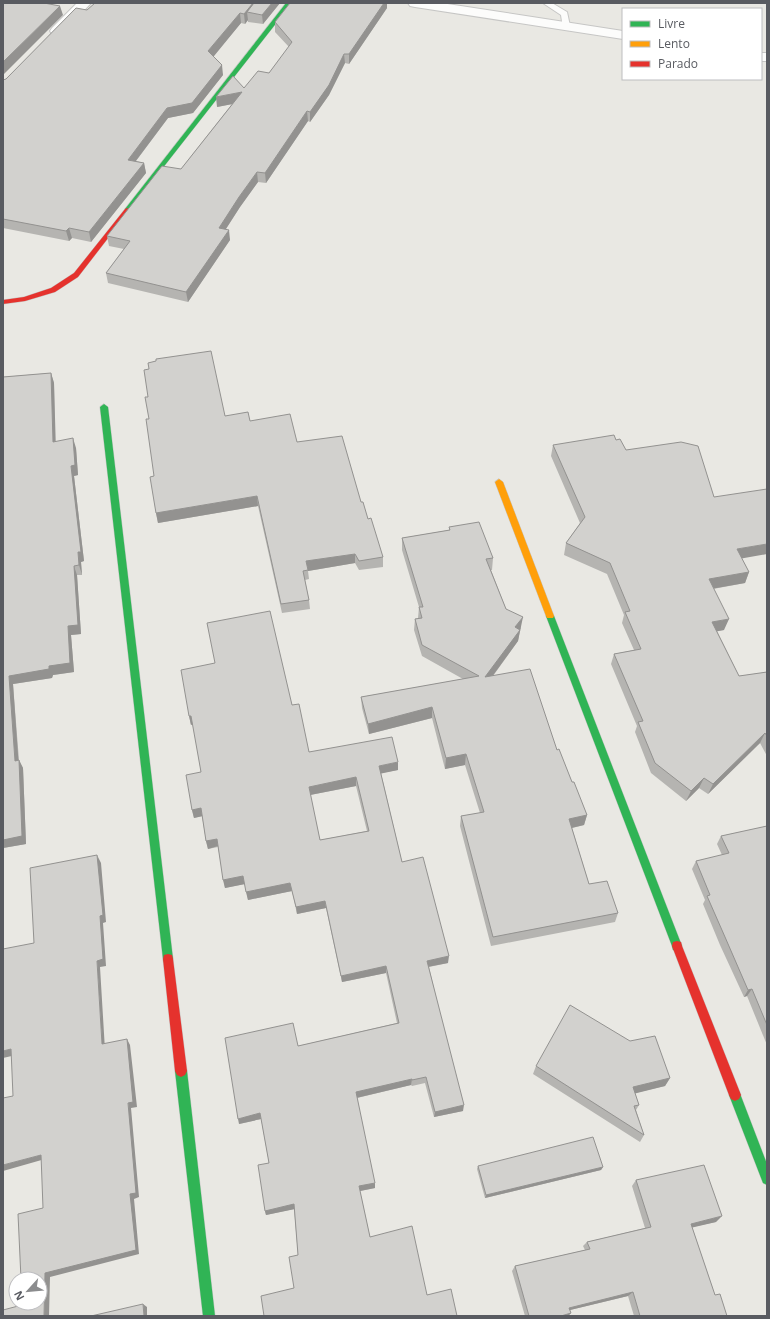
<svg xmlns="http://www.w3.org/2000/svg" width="770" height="1319" viewBox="0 0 770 1319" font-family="'Open Sans',sans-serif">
  <rect width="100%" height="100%" fill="#e9e8e3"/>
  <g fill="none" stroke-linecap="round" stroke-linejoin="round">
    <g stroke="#c6c6c5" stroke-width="2">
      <path id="lane" d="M543,3H552L567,12L570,26L569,28H563L561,15Z"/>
    </g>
    <g stroke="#c6c6c5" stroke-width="2">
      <path id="street" d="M77,3H91L62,34H52L50,31L52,28Z
        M408,3H441L623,31V39L415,7L410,6Z
        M761,53H767V61H761Z"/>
    </g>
    <g stroke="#c6c6c5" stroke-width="1">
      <path id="fast" d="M286,3H292L129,211H125V209Z
        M104,404L108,407L173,959L172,963L168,964L164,963L163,959L100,407Z
        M550,613L554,616L682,946L681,950L677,951L673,950L672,946L546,616Z
        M181,1065L185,1067L187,1071L215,1316H203L175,1071L177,1067Z
        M735,1089L739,1091L767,1164V1185L763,1183L729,1095L731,1091Z"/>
    </g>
    <g stroke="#c6c6c5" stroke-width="1">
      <path id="slow" d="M499,479L503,482L554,616L553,618H547L546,616L495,482Z"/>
    </g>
    <g stroke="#c6c6c5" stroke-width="1">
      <path id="jam" d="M127,208L130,210L129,211L78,277L55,292L25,301L3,304V300L24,297L51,288L74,273L125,209Z
        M677,941L681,942L682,946L741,1095L739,1099L735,1101L731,1099L729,1095L672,946L673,942Z
        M168,954L172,955L173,959L187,1071L185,1075L181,1077L177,1075L175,1071L163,959L164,955Z"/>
    </g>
    <use href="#lane" fill="#fcfcfb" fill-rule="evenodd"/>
    <use href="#street" fill="#fcfcfb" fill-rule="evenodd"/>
    <use href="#fast" fill="#30b455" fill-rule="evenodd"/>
    <use href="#slow" fill="#ff9f0a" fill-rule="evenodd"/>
    <use href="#jam" fill="#e5322d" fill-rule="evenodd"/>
  </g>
  <path fill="#b5b4b1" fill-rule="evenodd" d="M280,3L263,24L248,22V20L245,24L241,23L213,56L223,75L193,113L168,118L136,161L144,163L146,173L91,242L72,238L69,241L3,228V80L6,79L87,10Z
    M290,3H387V8L349,64L345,63L329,95L310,122L308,121L266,183L258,182L240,207L226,229L230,240L188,302L108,283L106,273L124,249L109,246L107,236L181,169L232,104L217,107L244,88L269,73L289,47L275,32V22Z
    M51,373L54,383L55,441L76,448L78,475L74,476L84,561L81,562L82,575H77L81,634L71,635L74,672L53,675L52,678L13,684L19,760L23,768L26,844L3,848V377Z
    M225,416L250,421L297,442L361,502L383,557V567L359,570L355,563L308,571L309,579L305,580L309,600L310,609L282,613L258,506L158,523L156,513L154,476Z
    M616,440L626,450L714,497L742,559L749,572L745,583L713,589L724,630L717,631L739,676L767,672V756L760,743L708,794L699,788L686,801L651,773L635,732L637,726L611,664L614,654L634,650L622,623L624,615L607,574L564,555L566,543L580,523L551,456L553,445Z
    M449,527L493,558L492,570H491L506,609L521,628L520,630L518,641L493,676L557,750L587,815L584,825L572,828L589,884L618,913L615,922L491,946L460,826L461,816L480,813L465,765L445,769L432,718L369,734L362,708L361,697L463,679L422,656L414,630L415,619L418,618L419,607L402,550V538L449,530Z
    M292,705L309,752L398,770L381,773L402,862L448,963L429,967L463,1111L434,1117L425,1083L412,1086L411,1085L357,1098L375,1188L360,1191L370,1237L427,1295L457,1316L294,1288L298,1255L294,1209L266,1215L265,1211L269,1163L261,1119L239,1124L298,1046L397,1023L386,973L342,982L326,908L297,914L292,891L248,900L245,884L225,888L218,847L208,849L206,841L202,816L194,818L192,810L201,772L193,724L191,725L189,716ZM356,786L367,831L320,840L310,795Z
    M767,826V1045L747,996L744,997L720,945L703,904L705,900L692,869L696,861L722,855L717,844L721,836Z
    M536,1066L670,1078L665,1086L635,1093L639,1105L636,1110L644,1135L640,1142L533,1074Z
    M478,1166L603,1167L601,1170L485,1198L477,1169Z
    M636,1180L716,1222L692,1227L715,1295L727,1316H634L628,1296L570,1310L571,1313L568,1316H525L512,1271L515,1266L585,1250L583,1246L587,1242L645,1228L632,1186Z"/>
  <path fill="#939290" d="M253,3H262L247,12L248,20L245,24L244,14Z
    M272,3H280L263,24L262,15Z
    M384,3H387V8L349,64V54Z
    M60,6L63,15L3,75V62Z
    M240,13L241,23L210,61L208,51Z
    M344,54L345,63L329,95L310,122V112Z
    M222,65L223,75L193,113L168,118L129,170L128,160L167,108Z
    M242,92L243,102L217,107L216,97Z
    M307,111L308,121L266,183L265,173Z
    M144,163L146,173L91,242L89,232Z
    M257,172L258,182L240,207L220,238L219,228L239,197Z
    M69,228L72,238L69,241L66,231Z
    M229,230L230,240L188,302L186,292Z
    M51,373L54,383L56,452L53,442Z
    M73,438L76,448L78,475L74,476L84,561L81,562L82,575L79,565L71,466Z
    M257,496L258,506L158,523L156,513Z
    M767,544V554L733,560L737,549Z
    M355,554V563L308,571L306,561Z
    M74,566L77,575L81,634L71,635L74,672L53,675L52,678L13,684L19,769L15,761L9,676L68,626Z
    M749,572L745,583L705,590L709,579Z
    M523,617L518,641L483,689L485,677L515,627Z
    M729,619L724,630L708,633L712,622Z
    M432,707V718L369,734L368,724Z
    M189,716H191L193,724L191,725Z
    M765,733L760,743L708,794L713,784Z
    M466,754L465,765L445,769L446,758Z
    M19,760L23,768L26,844L3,848V840Z
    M398,762V770L379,774V766Z
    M356,777V786L310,795L309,787Z
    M704,778L699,788L686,801L691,791Z
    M201,808L203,816L194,818L192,810Z
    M587,815L584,825L567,829L569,819Z
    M217,839L218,846L208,849L206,841Z
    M97,855L101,863L106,922L103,923L106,966L100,967L105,1050L102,1044L97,961L100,916Z
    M243,876L245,884L225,888L223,880Z
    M290,883L292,891L248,900L246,892Z
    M325,901L326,908L297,914L296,907Z
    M449,956L448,963L427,967V961Z
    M386,966V973L342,982L341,976Z
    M752,989L747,996L744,997L748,990Z
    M127,1039L130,1045L137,1107L131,1108L139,1197L134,1199L139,1254L50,1277L49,1316H44L45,1273L130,1194Z
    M11,1049L16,1055L3,1058V1051Z
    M670,1078L665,1086L629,1095L633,1087Z
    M412,1079L411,1085L356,1098V1092Z
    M464,1105L463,1111L434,1117L435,1112Z
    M260,1113L261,1119L239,1124L238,1119Z
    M41,1155L45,1159L3,1171V1165Z
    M603,1167L601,1170L485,1198L486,1195Z
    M375,1183V1188L360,1191L359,1186Z
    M294,1204L295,1209L266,1215L265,1211Z
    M722,1216L716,1222L686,1229L691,1224Z
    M633,1292L628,1296L566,1311L569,1308Z
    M143,1304L147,1307V1316H144Z
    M571,1313L568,1316H561Z"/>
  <path fill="#d2d1ce" stroke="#939290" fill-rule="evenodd" d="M3,3H44L60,6L3,62Z
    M95,3H253L244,14L240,13L208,51L222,65L192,103L167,108L128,160L144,163L89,232L69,228L66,231L3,219V80L6,79L76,8L87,10Z
    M254,3H272L262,15L247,12Z
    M290,3H384L349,54H344L329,85L310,112L307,111L265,173L257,172L239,197L219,228L229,230L186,292L106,273L130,241L107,236L162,166L181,169L242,92L216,97L233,76L244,88L258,71L269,73L292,42L275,22Z
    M211,351L225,416L248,412L250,421L290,414L297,442L342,436L361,502H363L368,519L371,518L383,557L359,561L355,554L306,561L308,570L303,571L309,600L281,604L257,496L156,513L150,477L154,476L146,419H149L145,397H148L144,370L149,369L148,363L156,361V359Z
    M51,373L53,442L73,438L75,465L71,466L81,552H78L79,565L74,566L78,625L68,626L70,663L49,666V669L9,676L15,761L19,760L22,836L3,840V377Z
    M614,435L616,440L620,439L626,450L681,442L698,446L714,497L767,489V544L737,549L749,572L709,579L729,619L712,622L739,676L767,672V736L765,733L713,784L704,778L691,791L655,763L638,722L643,721L614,654L641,649L625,612L630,611L610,563L566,543L585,517L553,445Z
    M479,522L493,558L486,559L506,609L523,617L515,627L520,630L485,677L530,669L557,750L559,749L572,782H574L587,815L569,819L589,884L607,881L618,913L493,937L461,816L484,812L466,754L446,758L432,707L368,724L361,697L479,676L422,645L415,619L422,618L419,607H423L402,538L450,530L449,527Z
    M270,611L292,705L299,704L309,752L392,737L398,762L379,766L402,862L423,857L449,956L427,961L464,1105L435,1112L426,1077L412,1080V1079L356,1092L375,1183L359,1186L370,1237L412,1226L427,1295L451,1289L457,1316H264L261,1296L294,1288L289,1257L298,1255L294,1204L265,1211L258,1165L269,1163L260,1113L238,1119L225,1038L293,1023L298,1046L399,1023L386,966L341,976L325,901L296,907L290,883L246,892L243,876L223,880L217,839L206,841L201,808L192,810L186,775L201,772L191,716H189L181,670L215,663L207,623ZM356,777L369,831L320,840L309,787Z
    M767,826V1025L752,989L748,990L725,937L707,896L710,895L696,861L729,853L721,836Z
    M97,855L103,915L100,916L103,959L97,961L102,1044L127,1039L133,1102L128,1103L136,1193L130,1194L136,1250L45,1273L44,1316H3V1310L22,1305V1303H40V1279H21L18,1214L43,1208L41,1155L3,1165V1098L13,1096L11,1049L3,1051V949L34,943L30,868Z
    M570,1005L630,1041L655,1036L670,1078L633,1087L639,1105L634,1106L644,1135L536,1066Z
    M593,1137L603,1167L486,1195L478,1166Z
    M704,1165L722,1216L691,1224L715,1295L720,1294L727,1316H640L633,1292L569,1308L571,1313L561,1316H529L515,1266L590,1249L587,1242L651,1227L636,1180Z
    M143,1304L144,1316H91Z"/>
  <rect width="770" height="1319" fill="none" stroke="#595b61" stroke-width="8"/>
  <rect x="622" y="8" width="140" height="72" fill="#ffffff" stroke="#bdbdc0"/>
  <rect x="630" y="21" width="20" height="6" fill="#30b455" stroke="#bdbdc0"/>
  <text x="658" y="28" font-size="12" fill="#595b61">Livre</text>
  <rect x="630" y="41" width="20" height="6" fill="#ff9f0a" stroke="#bdbdc0"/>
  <text x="658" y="48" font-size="12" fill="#595b61">Lento</text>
  <rect x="630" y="61" width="20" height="6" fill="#e5322d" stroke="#bdbdc0"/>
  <text x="658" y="68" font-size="12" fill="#595b61">Parado</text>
  <g transform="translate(28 1291) rotate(243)"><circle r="19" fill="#ffffff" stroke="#bdbdc0"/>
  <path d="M0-3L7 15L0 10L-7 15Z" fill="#8b8c8e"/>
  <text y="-6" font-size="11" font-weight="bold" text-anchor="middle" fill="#595b61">N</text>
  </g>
</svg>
